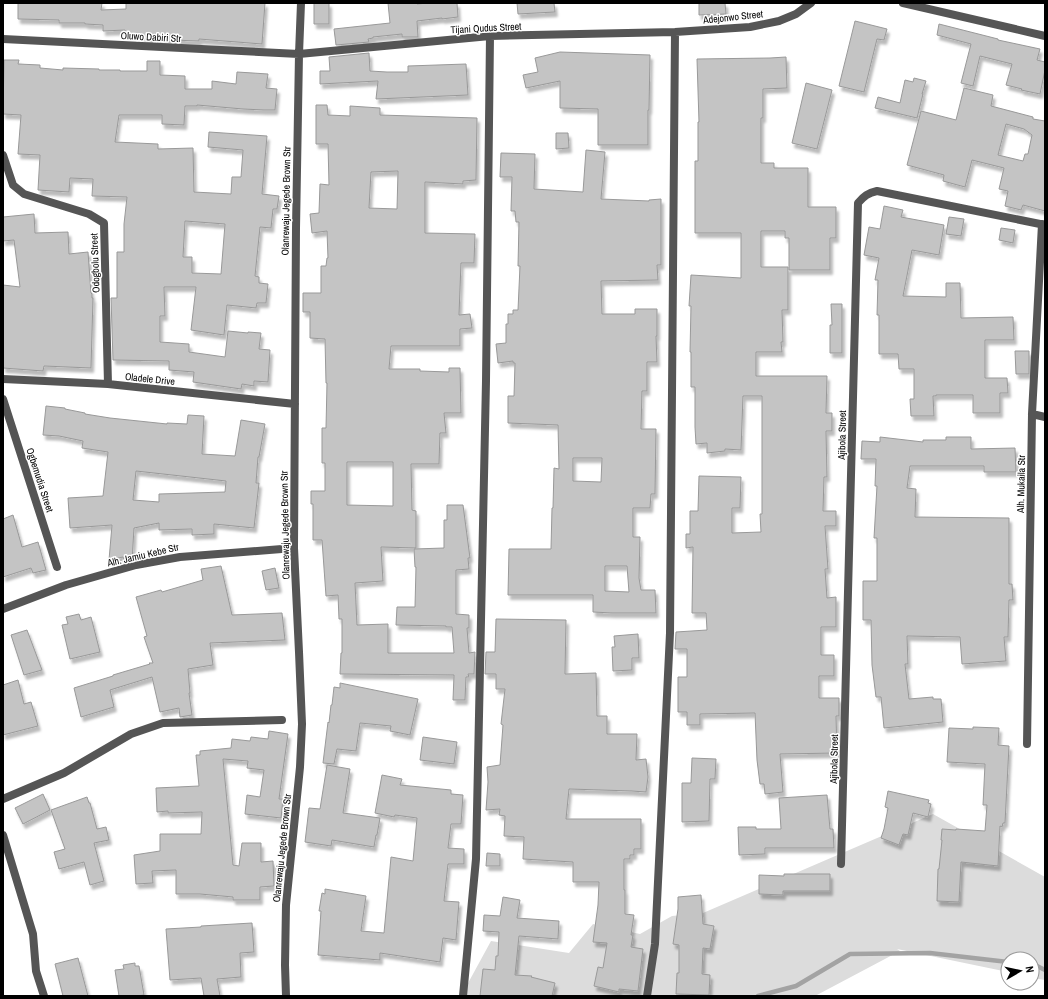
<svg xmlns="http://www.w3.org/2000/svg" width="1048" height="999" viewBox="0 0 1048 999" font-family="'Archivo Narrow',sans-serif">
  <defs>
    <filter id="shadow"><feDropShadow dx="2.5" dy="4.5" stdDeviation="1" flood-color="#0004"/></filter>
  </defs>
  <rect width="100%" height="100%" fill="#fff"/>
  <path fill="#dcdcdc" d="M933,814L1045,877V980L1032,978V959H1008V972L897,949L900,951L815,996H461L491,941L569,953L593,924L640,934L672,916L703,913Z"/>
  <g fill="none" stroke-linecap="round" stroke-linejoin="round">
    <path stroke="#a3a3a3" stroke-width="4.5" d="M1032,965H1035L1045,970
      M758,996L796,986L850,954L930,953L1008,962"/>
  </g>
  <path fill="#c4c4c4" stroke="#999" fill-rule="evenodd" filter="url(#shadow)" d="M18,3H102L101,10L126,9V3H265L262,44L199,39V41L143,39V35L125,34V30L103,31V25L85,24V23H59V20L18,19Z
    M314,3H329V24H314Z
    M388,3H416L417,4L428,3H457L458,17L442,19V18L417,21L418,37H402V34L373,37V38L368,39L369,42L336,45L334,29L390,23Z
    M517,3H554L555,12L518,14Z
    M699,3H725L726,14L699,15Z
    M855,21L887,29L884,40L877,39L864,92L839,86Z
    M939,24L998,39V40L1040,49L1037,60L1045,62V70L1040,94L1021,90L1022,89L1006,85L1012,64L980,56L973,86L961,83L971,44L937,35Z
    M560,52L650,55L649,110H648V145H598V109L560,108V81L526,88L523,75L538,72L535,58Z
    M369,53L370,71L387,72H408V66L466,64L468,95L376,99L378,81L320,84V71H330L329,57Z
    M786,57L787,88L763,89V118H761V163H774V168H808V207H836V238H830V270H789V238H785V231H761V267H788V310H782L783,342H781L782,352H756V376H827L826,413H832V431H826L827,477H824L823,511H836V526H825L828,569H825L827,598L836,597V627H821V655H834V676H819V698H839V716H836L837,753L780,754L783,792L765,794L764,784H760L757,760L755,713L700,714V725H687V712H678V677H687V649H675L676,632L707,630L706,613H692L693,547L686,548V534H690V511H698L699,476L741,477L740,508H732V533L761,532L760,514H762V396H743L741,450L725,449V451L707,453V443L696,444L695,427V387H691V352H690L691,306H689L691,275L741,278V233H695V161H698V122H699L697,59L770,58Z
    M4,60H19L18,64L40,65V68L63,70V68L99,69V70H120V71H147V61H160V75L185,76V89H212V81L236,84L237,72L268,74L266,88L277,89L275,110H264L243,109L197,105V106H185L184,125L162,124V115H119L115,142L158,144V149L193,148L194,192L231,194L232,177H241L243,150L208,147L209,132L267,136L262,194L279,196L277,209H273L271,228L260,227L255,276L259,277V283L268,284L266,303H257L256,308L227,305L224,335L191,330L196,287H164L165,316H160V342L189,344V352L225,357L228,331L248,333V332L261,333L259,349L270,350L268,382L254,381V386L242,384L241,389L193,382L194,372L169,370V361L113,360L111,298H117V252H124V224L127,197L92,196L93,179L70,178L69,192L38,190L40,155L18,154L21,115L3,114ZM185,221L225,224L221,274L192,273V257H183Z
    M914,78L926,81L922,94H923L917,118L875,108L878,97L900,103L905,80L913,82Z
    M806,83L832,90L817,149L792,143Z
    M964,88L993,95L991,106L1033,117V119L1045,121V211L1023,205L1021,210L1005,206L1008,191L999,189L1004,168L972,160L965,187L943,181L944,175L907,165L921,111L956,120ZM1006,124L1024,129L1032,135L1028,154H1025L1023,161L998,155Z
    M316,105H327L328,115L350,116V106L380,108V115L477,118L476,180L463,181V184L425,182V233L475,234L474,263H461L459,315L470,314L472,328L460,329V346H391L389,369H420V371L449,372V368H460L461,413H444L446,433H440L439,464H411L412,510L416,511V548L381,547L383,581L355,583L357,625L388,624V653H454L452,627H446V626L396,625L397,607H415L416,567H415L414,549L444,548V520H447V505H463L470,558H468L469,569L456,570V614L469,615V628H467L469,653L475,652L474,674H468L469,677H466L465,700H453L454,675L340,674L341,653H342V619H339L338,595L326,596L322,540H313V504H311V491H325V463H322V428H326L327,383H326L325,339L310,338V312H303V293H321V266H326L327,258H328L327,231L312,233L310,214L319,213L320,184L329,185L328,144H316ZM398,171L397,209L369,208L371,172ZM347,462H393V506L347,505Z
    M556,133H568L569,148L556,149Z
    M586,150L605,152L601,199L649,201V200L661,199V265H657L658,280L601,281L602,314H635V309H657V336H656L657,362H647V391H642L641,429H656L655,494H651L650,508H633V537H640L639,578L641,590H655L656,613H612L593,612V595H508L509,549H551L552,508H553L554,468L559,469L558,425L508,423V396H514L515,363H513V361L498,363L496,344L506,343V324H508V314H513V310H518L520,266H518L519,222H516L515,211H511L512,177H500L501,153L535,154L534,189L583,192ZM573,458H602L601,482L573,481ZM605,566H627L629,592L605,591Z
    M884,206L903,210L901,217L944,225L939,255L912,250L903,296L946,297V283H960L961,318L1013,317L1014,340H985V378H1007L1008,393H1000V413H973V395H936V396H933L934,416H911L910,399H914V369H899L898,354H879V315H877L878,280H875L879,258L864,255L869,227L880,229Z
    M34,214L35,233L68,232L69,254L88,252L91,293L92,294V298H93L91,368L44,366L43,371L3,368V285L20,287L14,240L3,241V217Z
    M949,217L964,219L961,236L946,234Z
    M1001,228L1015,230L1013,243L999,240Z
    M831,304H842V353H830V325H832Z
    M1015,351H1029V374H1016Z
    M46,406L65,408V409L85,413V414L110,418L167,424V423L187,424L188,415L204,416L202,454L235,456L241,420L265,424L259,457H258L256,483H259L254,528L214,524V534L192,535V529L159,530V523L134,528L132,561L124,563L123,557L109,560L112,525L70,528L68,498L103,496L108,452L82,448L83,441L59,436L43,435ZM136,471L226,481L225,492L159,494V502L133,500Z
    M880,437L923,442V440H946V437H971V449L1015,448L1016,472H984V466H910L907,488L916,489L915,517L1009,518V584H1012L1013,600H1009L1008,637H1004L1006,661L962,664L960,637L907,636L908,664H905L909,699L933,697V699H941L943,722L884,728L881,697H876L872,665L871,620H863V581H877V538H874L877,486H875L876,459H861L862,441L880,442Z
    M13,515L22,547L38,542L46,570L33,573L31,568L3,577V519Z
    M221,566L232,615L282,613L285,640L210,643L213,665L188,669L190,693H189L192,715L180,717L179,708L160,712L152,677L110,690L114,707L81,717L74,688L113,676V675L150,664L149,663H153L144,637L147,636L136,597L161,590L162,592L203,580L201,569Z
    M275,568L279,588L266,590L262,571Z
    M79,614L81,620L91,617L100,652L70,659L62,625L68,624L66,617Z
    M496,619L566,620L565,674L596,673L597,716H607V734H637L636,760L646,759L648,777L646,792L632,791L569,789L566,819H641V849H634V855H630V859H624V890H625V914L634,915L631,935H633L631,947L643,949L638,991L619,989V992L594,986L598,967L603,968L607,943L593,942L598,905L599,882H573V862L523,859L524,837L504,836L505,816L499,815L500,809L486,810L488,782L487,767L500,765L503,725L501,724L505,689H496V674H485L486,652H495Z
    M27,630L42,670L24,675L11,635Z
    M638,634L639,658H632V670L613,671L612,647H615L614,636Z
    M18,680L24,704L31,702L38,726L3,735V685Z
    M340,683L418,699L410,735L390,731L391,726L360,723L356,751L337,749L334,764L323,763L328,722L329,723L331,705H332L334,687L340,688Z
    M973,727L999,728L998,745L1009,746L1005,823H1003L1002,827L1000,826L998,866L961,862L959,902L937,901L938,869H939L942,840H941L942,829L956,830V829L985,831L987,805H983L985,764L947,762L949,728L973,729Z
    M269,731L288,734L279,799H283L281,818L245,814L247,795L260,797L264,770L247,768L248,761L223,759L233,865L239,866L242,843H261V862L273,861L274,886L260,887V900H233V897L200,894H176V870L152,871L153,883L136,884L134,855L160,851V834H201L202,812L168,813V811L157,812L156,788L199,786L196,755H200V751L231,748L232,739L250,741L251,737L268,739Z
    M423,737L457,742L454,764L420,760Z
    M692,758L716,759L715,779H710L709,821L682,822V783H691Z
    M327,765L350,769L343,813L380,818L377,835H376L374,847L332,840L331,846L305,842L309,808L320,809Z
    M382,775L402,779L400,785L451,790V794L463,795L461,824H451L448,848L464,849V864H448L444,901L459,902L456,940L443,938L440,962L380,953V960L318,955L321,911H319L322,893L325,894V889L366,896L361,931L384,933L391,857L413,861L417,818L395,815L394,817L375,813Z
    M888,791L929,800L928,803L931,804L928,817L913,813L908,835L903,834L899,845L881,838L884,829L888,808L885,807Z
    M43,794L50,810L23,824L15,808Z
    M827,795L830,829H833L834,848H765V854L739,855L738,827H756V829H781L779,798Z
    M87,797L89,803H90L97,829L106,827L109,840L94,843L104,881L90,885L84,862L59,869L54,852L65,849L51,810Z
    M487,853L500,854V866H486Z
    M784,874H830V891H783V895L759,894V875L784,876Z
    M701,895L703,924L714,926L710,949L703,948L702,974L710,975L709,995L676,994L677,973H679V945L673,944L678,909V897Z
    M503,897L520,900L517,918L559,921L558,939L519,936L515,975L532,976L531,977L555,983L552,996H480L483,969L495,970L496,956H498L499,932L483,931L484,915L500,916Z
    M252,923L254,952L240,953L241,977L217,979L220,996H204L201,978L170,980L166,929L201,927V926Z
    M78,958L88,996H63L55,964Z
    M135,963V966H139L144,995L136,996H119L115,970L124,969L123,965Z"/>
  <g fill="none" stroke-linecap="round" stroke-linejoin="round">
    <path stroke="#555" stroke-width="8" d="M903,3L1045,36
      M3,39L299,54L490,36L675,32L750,27L779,21L796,14L811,3
      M3,155L13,185L24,194L89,214L104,223L108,384
      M3,379L108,384L295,404
      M3,399L57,567
      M1032,414L1045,417
      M3,609L66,585L136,565L180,557L294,548
      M1027,744L1032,414L1042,224
      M3,799L64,773L131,734L163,723L282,720
      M3,835L33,934L36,971L44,996
      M841,864L858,203C864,196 868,193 877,191L1045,225
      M286,996L285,965L286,905L300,767L302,724L299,652L294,548L296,228L299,54L301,3
      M463,996L476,859L486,381L490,36
      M647,996L655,944L670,633L675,32"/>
  </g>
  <g text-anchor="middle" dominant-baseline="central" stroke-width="3" stroke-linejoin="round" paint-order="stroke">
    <g font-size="10" fill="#000" stroke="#fff">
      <text transform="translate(733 17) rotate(-6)">Adejonwo Street</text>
      <text transform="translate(486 28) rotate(-3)">Tijani Qudus Street</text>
      <text transform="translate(151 37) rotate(3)">Oluwo Dabiri Str</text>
      <text transform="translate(286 201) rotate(-89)">Olanrewaju Jegede Brown Str</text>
      <text transform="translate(95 263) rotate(-92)">Odogbolu Street</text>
      <text transform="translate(150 379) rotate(6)">Oladele Drive</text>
      <text transform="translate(842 435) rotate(-89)">Ajibola Street</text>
      <text transform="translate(40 480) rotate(72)">Ogbemudia Street</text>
      <text transform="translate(1021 484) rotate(-89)">Alh. Mukaila Str</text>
      <text transform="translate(285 525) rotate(-91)">Olanrewaju Jegede Brown Str</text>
      <text transform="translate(143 555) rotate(-13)">Alh. Jamiu Kebe Str</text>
      <text transform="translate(834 759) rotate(-89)">Ajibola Street</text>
      <text transform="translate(282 848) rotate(-84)">Olanrewaju Jegede Brown Str</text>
    </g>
  </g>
  <rect width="1048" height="999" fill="none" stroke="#000000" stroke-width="8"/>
  <g transform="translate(1020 971) rotate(81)"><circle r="19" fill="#ffffff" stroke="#999999"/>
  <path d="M0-3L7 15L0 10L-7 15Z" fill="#000000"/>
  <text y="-6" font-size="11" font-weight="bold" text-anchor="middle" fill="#000000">N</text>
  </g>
</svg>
